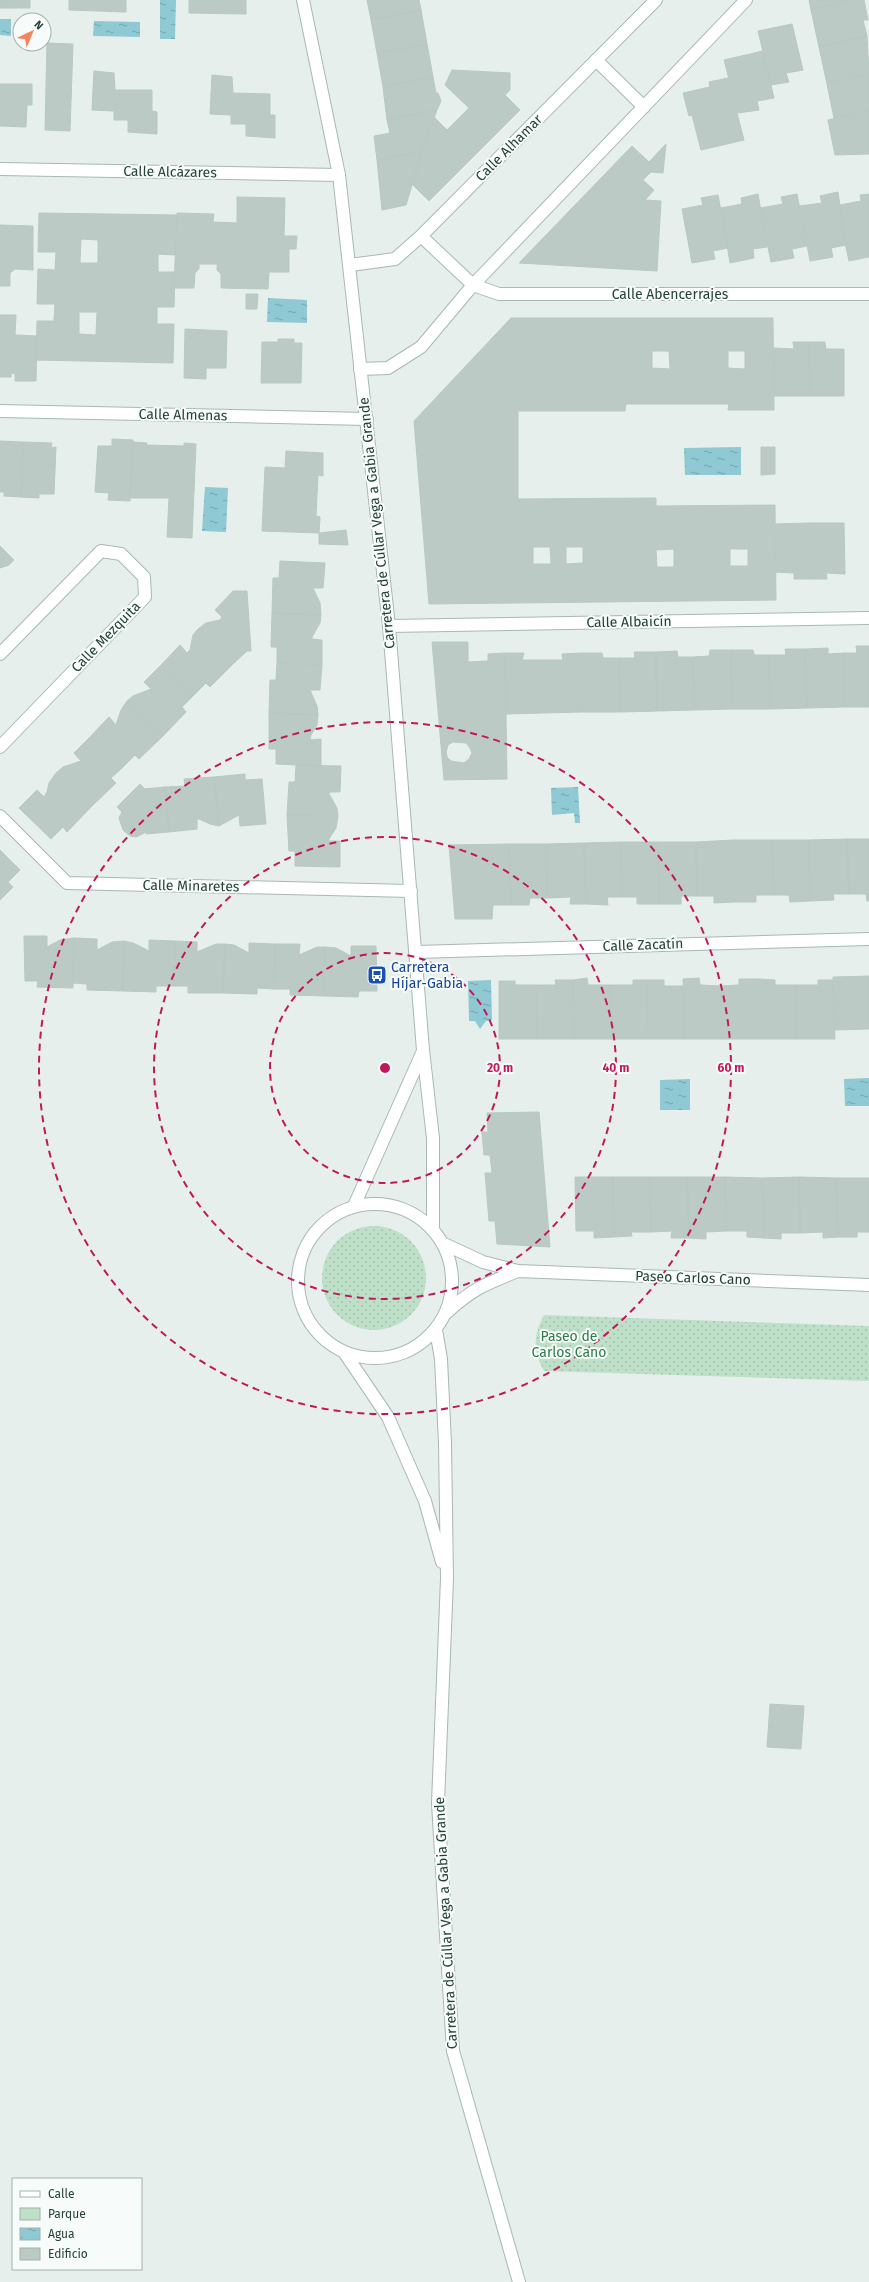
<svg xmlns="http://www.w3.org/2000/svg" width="869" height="2282" viewBox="0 0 869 2282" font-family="'Fira Sans',sans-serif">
  <defs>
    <pattern id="green-dots" width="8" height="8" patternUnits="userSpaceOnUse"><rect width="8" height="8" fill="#bfe0c8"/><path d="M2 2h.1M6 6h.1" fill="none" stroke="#a4c1ad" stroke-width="1.8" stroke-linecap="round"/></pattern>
    <pattern id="water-ripples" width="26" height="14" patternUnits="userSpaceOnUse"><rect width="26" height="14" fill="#8ec9d4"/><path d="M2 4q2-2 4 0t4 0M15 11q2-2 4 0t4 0" fill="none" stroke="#74a5ad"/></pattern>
  </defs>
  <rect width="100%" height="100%" fill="#e6efeb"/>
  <path fill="url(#green-dots)" d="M322 1278a52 52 0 1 1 104 0a52 52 0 1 1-104 0Z
    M544,1315L869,1326V1381L544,1371C533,1351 533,1336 544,1315Z"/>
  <path fill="url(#water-ripples)" d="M160,0H176L175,39H160Z
    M0,19H11V36L0,35Z
    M94,21L140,22V37L93,36Z
    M268,298L307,300V323L267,322Z
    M741,447V475H685L684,448Z
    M205,487L228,488L226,532L202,531Z
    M578,787L580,823H575L574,813L552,815L551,788Z
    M491,980L492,1020L486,1021L480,1029L475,1021H469L468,981Z
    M869,1078V1106H845L844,1079Z
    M690,1079V1110H660V1080Z"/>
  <path fill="#bbcac4" stroke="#b8c9c2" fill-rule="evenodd" d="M0,0H30V8H0Z
    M126,0V12L69,10V0Z
    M189,0H246V14L189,13Z
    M367,0H419L421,10L371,20Z
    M809,0H849L811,10Z
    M849,0H864L868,20H863L867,36L819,47L811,10Z
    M421,10L427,44L377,53L371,20Z
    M792,24L803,70L786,73L789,82L771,85L758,31Z
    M867,36L869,73L827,84L819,47Z
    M47,43L73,44L70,131L45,130Z
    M427,44L433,77L383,87L377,53Z
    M763,51L774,98L757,101L759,110L738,113L724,60Z
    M452,70L510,73V90L505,95L520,110L429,201L412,184L434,117L447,130L469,108L445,85Z
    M94,71L114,73L115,90H152V111L157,112V134L128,132V120H114V111L92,110Z
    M869,73V110L834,118L827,84Z
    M212,75L232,77L233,93L270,94V115H275V138L246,136V124H231V115L210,114Z
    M433,77L436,93H438L441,101L437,110L387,120L383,87Z
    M728,78L744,140L701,150L692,115L689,116L683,93L710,87L709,82Z
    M0,84H32V105H27L26,127L0,126Z
    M437,110L422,152L377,160L374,136L390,133L387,120Z
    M869,110V154L835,155L828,120Z
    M666,144L663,173L651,172L643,180L654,190L645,200L661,201L657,271L519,263L632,146L649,162Z
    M422,152L406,205L382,210L377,160Z
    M838,192L842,220H840L846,245L831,248L833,257L810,261L800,206L822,203L820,196Z
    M758,194L767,247L753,249L754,258L730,263L721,208L742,204L741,198Z
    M797,194L807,246L792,249L794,258L771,262L760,208L783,204L781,197Z
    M869,194V257L849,261L840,220H842L840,205L861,201L860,195Z
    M718,195L728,248L713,251L715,259L692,263L682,209L703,205L701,198Z
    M237,197L285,198L284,236H297L296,249H289V272H269L268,289L221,288V274L217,270V264H199V269L195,273L194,288H174L177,213L214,214L213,222L237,223Z
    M39,213L177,215L175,255L158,254V272H175L174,307H157V324H174L173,363L36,360L37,321H54L55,304H37L38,269L55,270L56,252H38ZM81,239L98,240V263H80ZM79,312H97L96,335L79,334Z
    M0,225L33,226V270L15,269L10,273V286H0Z
    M246,294H258L257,309H246Z
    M0,315H16L15,335L37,336L36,381H15V374L11,373V377H0Z
    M511,318H773L774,410H728L729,404H626L625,411H518V499L656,498V506L775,505L776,600L429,604L414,421ZM652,351H669L670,369L652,368ZM728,351H745V369L728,368ZM533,547H550L551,564H533ZM566,547H583V563L566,564ZM674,549V567H657L656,550ZM730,549H748V566H730Z
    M185,329L227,331L226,368H206V379L184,378Z
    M278,339H294V343H302L301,383H261L262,342H278Z
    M793,342H809L810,396H774V348L794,349Z
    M809,342H825L826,349H844V396H810Z
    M112,439L133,440L130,501L108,500L109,493L95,492L98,446H112Z
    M0,441L23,442L21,497L4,496V492H0Z
    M23,442L52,443L51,448L56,447L54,494H39V498L21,497Z
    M133,442L147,443L146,445L184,446V443L196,444L192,538L167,537L169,498H130Z
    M761,447H775V474L761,475Z
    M286,451L323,453V476L318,475L316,516L320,517L319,533L262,531L265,467L285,468Z
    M810,523V579H794V573L775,572V524Z
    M810,523H844L845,574L826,573L827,579H810Z
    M346,530L348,545L319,544V533Z
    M0,546L14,560L9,565L0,568Z
    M280,561L325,563L323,588H313L320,603L321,615L272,613L273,578H279Z
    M233,591H247L251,651H247L233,664L198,629L206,623L220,620L222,617L215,610Z
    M272,613L321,615L320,623L312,637V639L322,640V665L277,663V647H271Z
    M198,629L233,664L210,687L206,683L194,695L162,664L180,645L187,653L190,650L193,635Z
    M432,642H468V662L488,661V654L505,653L507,779L444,780ZM453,742L466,743L470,748L472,753L469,759L464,763L451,761L447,757L446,752L448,745Z
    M856,646H869V707H844V653H857Z
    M828,648V654L844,653V707L807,708L805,649Z
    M785,649H805L807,708L770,709L769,655H786Z
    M710,650H731L732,709L694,710L693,657L709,656Z
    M731,650H753L754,655H769L770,709H732Z
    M677,651L678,657H693L694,710L657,711L656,652Z
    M634,652H656L657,711L620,712L619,658H635Z
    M505,653H524L522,660H544V713L506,714Z
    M582,653H602L603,658H619L620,712H582Z
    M582,653V712L544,713V660H563L562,654Z
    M277,663L322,665L320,690H310L317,706L318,715L269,713L270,680H276Z
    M162,664L194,695L182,707L186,712L163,736L127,701L133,696L151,689L144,682Z
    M127,701L163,736L139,759L135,755L123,767L91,736L109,717L116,725L121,710Z
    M269,713L318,715L317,725L311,735L310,740L321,739V766L276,764V749H269Z
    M91,736L123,767L111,778L116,783L91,807L56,773L63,767L81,761L74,753Z
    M296,765L341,766L340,792H329V794L337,808L338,816L287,815L289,782H295Z
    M56,773L91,807L67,832L63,827L51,839L19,808L37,790L44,797L47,792L49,783Z
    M245,774V780L262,779L266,824L240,826L239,815L219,826L214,777Z
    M214,777L219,826L210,824L199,819H197V829L169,832L165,787L185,786L184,779Z
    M140,784L145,789L165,787L169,832L146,834V832L136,837L130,836L123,830L119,818L122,812L117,807Z
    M287,815L338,816L336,828L329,839V841H340V867L295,866V851H289Z
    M847,839L849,894H833L834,900L810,901L809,840Z
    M847,839H869V901H867L866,894H849Z
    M734,840V902L714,903V896H697L696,842Z
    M734,840H772L774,895H756V902H734Z
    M772,840H809L810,901L790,902L789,895H774Z
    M621,842L622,897H607L608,905L586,904L584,843Z
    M621,842H658L659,904H637V897H622Z
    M658,842H696L697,896H681V904H659Z
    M584,843L586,904H570L571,897L547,898L546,844Z
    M509,844L511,905H493L492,919H455L449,845Z
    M509,844H546L547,898H530L529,905H511Z
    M0,850L20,870L8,882L13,887L0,900Z
    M24,936H47V947L60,940L74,938L73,988L37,987L38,981H25Z
    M74,938L97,939V950L112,942L124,941L123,991L87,990V984L73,983Z
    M149,940L175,941L174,986H156V992L123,991L124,941L133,943L149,951Z
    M175,941L197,942V952L216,944H225L223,993H188V986H174Z
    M249,943L275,944L274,989L257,988V994L223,993L225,944L234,945L249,953Z
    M275,944H300L299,955L317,947H325L324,996L290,995V989H274Z
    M351,946H376L377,991H359L358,997L324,996L325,947L336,948L351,956Z
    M869,976V1029L835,1030L833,977Z
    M587,978L588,985H610L611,1039H574L573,980Z
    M699,978L700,985L721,986L722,1039H685L683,979Z
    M739,979H760V1039H722L721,986L739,985Z
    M760,979L775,980V985H795L797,1039H760Z
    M555,980H573L574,1039H537L536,985H556Z
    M633,980H647L648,1039H611L610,985H633Z
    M647,980H664V986H683L685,1039H648Z
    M818,980H833L835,1039H797L795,985H818Z
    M499,981H515V985H536L537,1039H499Z
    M539,1112L550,1247L497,1244L495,1221H489L485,1173H492L490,1155H484L482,1132H488L487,1113Z
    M575,1177H613L614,1237L594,1238V1231H576Z
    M613,1177H650L651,1232H631L632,1236L614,1237Z
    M650,1177H687L689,1238H671L672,1231L651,1232Z
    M687,1177H725L726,1231L706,1232V1239L689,1238Z
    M725,1177L762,1178L764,1238L747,1237V1231H726Z
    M799,1177L800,1233H781V1239L764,1238L762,1178Z
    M799,1177L836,1178L838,1237L823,1238V1232L800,1233Z
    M836,1178H869V1232H857V1237H838Z
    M770,1704L804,1706L801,1749L767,1747Z"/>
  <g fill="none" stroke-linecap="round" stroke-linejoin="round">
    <g stroke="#a8b8b2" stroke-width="14">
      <path id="minor" d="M596,60L644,107
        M0,169L339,175
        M421,236L473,285L499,294H869
        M350,265L395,259L421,236L656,0
        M360,369L388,368L421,347L473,285L746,0
        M0,411L367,419
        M389,626L869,618
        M0,654L101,551L121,554L144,577L145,597L0,747
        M0,816L67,883L411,891
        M417,952L869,939"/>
    </g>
    <g stroke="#a8b8b2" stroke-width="14">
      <path id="tertiary" d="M303,0L339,175L389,626L423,1050L433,1138V1229
        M298 1281a77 77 0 1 1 154 0a77 77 0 1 1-154 0Z
        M354,1206L423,1051
        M442,1243L483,1262L518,1271L869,1285
        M446,1313C472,1289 485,1284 518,1271
        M436,1330L441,1359L445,1443L447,1579L438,1803L453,2051L519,2282
        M344,1352L388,1417L425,1501L442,1562"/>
    </g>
    <use href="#minor" stroke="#fff" stroke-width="12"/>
    <use href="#tertiary" stroke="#fff" stroke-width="12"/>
  </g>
  <g fill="none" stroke="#c2185b" stroke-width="2" stroke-dasharray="7 5">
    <circle cx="385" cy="1068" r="115"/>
    <circle cx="385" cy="1068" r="231"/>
    <circle cx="385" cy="1068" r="346"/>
  </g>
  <defs>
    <g id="bus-square" transform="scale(1)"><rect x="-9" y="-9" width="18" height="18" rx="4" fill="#1a4fb4" stroke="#f7fbf9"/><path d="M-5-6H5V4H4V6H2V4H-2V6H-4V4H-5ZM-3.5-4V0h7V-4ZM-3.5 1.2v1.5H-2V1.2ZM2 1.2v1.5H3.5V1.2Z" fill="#fff"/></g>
  </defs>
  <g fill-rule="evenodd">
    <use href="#bus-square" x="377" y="975"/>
  </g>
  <g text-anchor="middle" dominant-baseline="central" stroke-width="4" stroke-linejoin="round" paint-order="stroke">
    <g font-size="14" fill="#24423a" stroke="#f7fbf9">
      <text transform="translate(509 148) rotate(-45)">Calle Alhamar</text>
      <text transform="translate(170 172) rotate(1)">Calle Alcázares</text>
      <text x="670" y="294">Calle Abencerrajes</text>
      <text transform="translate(183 415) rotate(1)">Calle Almenas</text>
      <text transform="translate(377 523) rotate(-96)">Carretera de Cúllar Vega a Gabia Grande</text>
      <text transform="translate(629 622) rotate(-1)">Calle Albaicín</text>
      <text transform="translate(106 637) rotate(-46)">Calle Mezquita</text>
      <text transform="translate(191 886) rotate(1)">Calle Minaretes</text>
      <text transform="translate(643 945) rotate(-2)">Calle Zacatín</text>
      <text transform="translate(693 1278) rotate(2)">Paseo Carlos Cano</text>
      <text transform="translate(446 1923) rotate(-93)">Carretera de Cúllar Vega a Gabia Grande</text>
    </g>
    <g font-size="14" fill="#164399" stroke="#f7fbf9" text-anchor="start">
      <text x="391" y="967">Carretera<tspan x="391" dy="16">Híjar-Gabia</tspan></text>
    </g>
    <g font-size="14" fill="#2d7a4b" stroke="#f7fbf9">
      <text x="569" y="1336">Paseo de<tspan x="569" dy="16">Carlos Cano</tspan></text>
    </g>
  </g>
  <circle cx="385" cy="1068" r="6" fill="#c2185b" stroke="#f7fbf9" stroke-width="2"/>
  <g font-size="12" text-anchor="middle" font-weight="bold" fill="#c2185b" stroke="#f7fbf9" stroke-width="4" stroke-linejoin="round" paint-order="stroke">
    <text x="500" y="1072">20 m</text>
    <text x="616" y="1072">40 m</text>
    <text x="731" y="1072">60 m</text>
  </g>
  <rect x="12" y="2178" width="130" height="92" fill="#f7fbf9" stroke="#a3b1ad"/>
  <rect x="20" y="2191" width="20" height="6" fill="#ffffff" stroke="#a3b1ad"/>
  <text x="48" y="2198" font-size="12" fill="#24423a">Calle</text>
  <rect x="20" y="2208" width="20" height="12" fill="#bfe0c8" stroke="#a3b1ad"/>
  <text x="48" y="2218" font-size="12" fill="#24423a">Parque</text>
  <rect x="20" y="2228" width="20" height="12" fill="url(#water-ripples)" stroke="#a3b1ad"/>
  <text x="48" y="2238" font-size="12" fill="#24423a">Agua</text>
  <rect x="20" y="2248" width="20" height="12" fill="#bbcac4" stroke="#a3b1ad"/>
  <text x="48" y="2258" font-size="12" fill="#24423a">Edificio</text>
  <g transform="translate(32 32) rotate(44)"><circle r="19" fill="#f7fbf9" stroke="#a3b1ad"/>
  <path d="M0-3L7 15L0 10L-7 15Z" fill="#f4845f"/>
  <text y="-6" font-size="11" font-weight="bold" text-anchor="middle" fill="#24423a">N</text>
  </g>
</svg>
